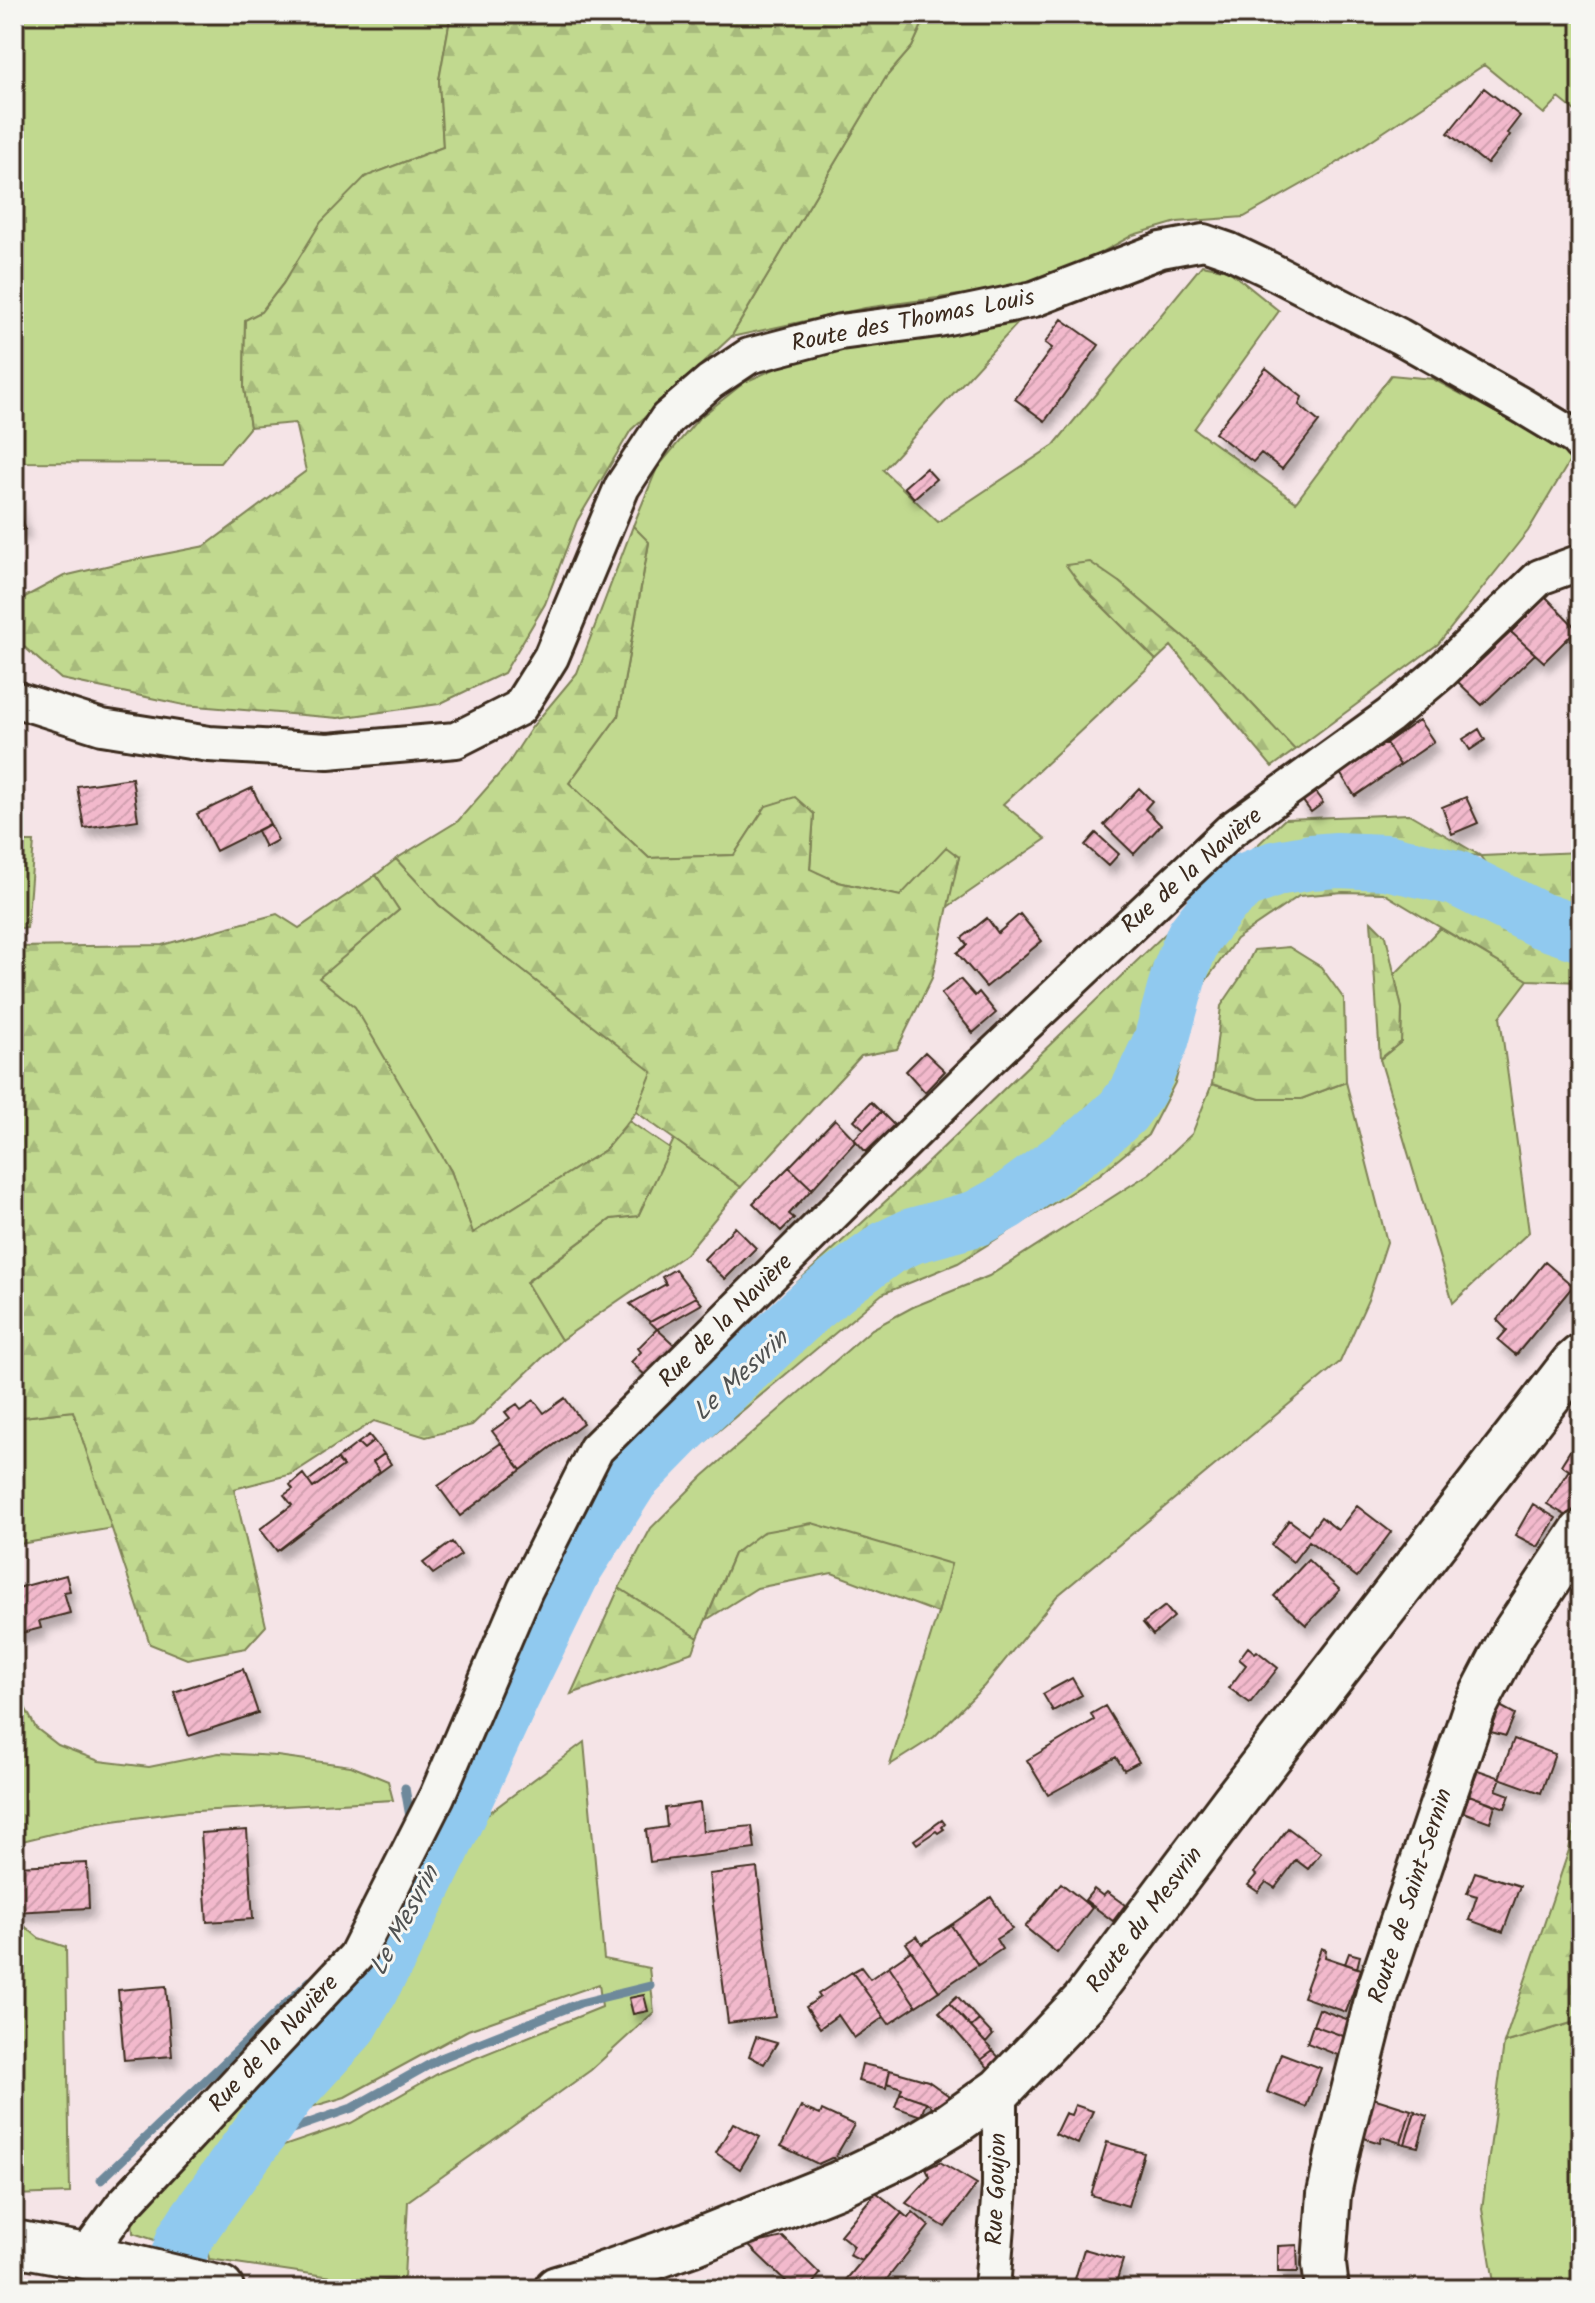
<svg xmlns="http://www.w3.org/2000/svg" width="1595" height="2303" viewBox="0 0 1595 2303" font-family="Kalam,sans-serif">
  <defs>
    <pattern id="forest-firs" width="22" height="20" patternUnits="userSpaceOnUse" patternTransform="scale(2)"><rect width="22" height="20" fill="#c1d98f"/><path d="M5 1l3.5 6h-7zM16 11l3.5 6h-7z" fill="#a7ba7b"/></pattern>
    <pattern id="building-hatch" width="6" height="6" patternUnits="userSpaceOnUse" patternTransform="scale(2)"><rect width="6" height="6" fill="#f2b9cc"/><path d="M-1 1l2-2M0 6l6-6M5 7l2-2" fill="none" stroke="#d09faf"/></pattern>
    <filter id="shadow"><feDropShadow dx="5" dy="9" stdDeviation="4" flood-color="#0004"/></filter>
  </defs>
  <rect width="100%" height="100%" fill="#f5e4e7"/>
  <filter id="ink" filterUnits="userSpaceOnUse"><feTurbulence type="fractalNoise" baseFrequency=".0125" numOctaves="2"/><feDisplacementMap in="SourceGraphic" scale="16" xChannelSelector="R" yChannelSelector="G"/><feConvolveMatrix kernelMatrix="1 2 1 2 8 2 1 2 1" color-interpolation-filters="sRGB"/></filter>
  <g filter="url(#ink)">
    <path fill="#c1d98f" stroke="#7e8256" stroke-width="2" d="M14,14H451L439,80L443,147L365,177L261,312L245,320L244,387L250,427L220,463L14,462Z
      M927,14H1581V116L1559,98L1544,114L1484,65L1322,173L1244,217L1177,222L1133,235L1046,283L865,308L731,337L886,77L912,47Z
      M1202,265L1228,270L1279,311L1194,429L1296,502L1391,375L1433,379L1574,454L1528,531L1438,644L1295,750L1210,659L1119,582L1080,584L1156,660L1003,804L1046,839L946,908L959,857L900,896L838,882L810,870L814,814L766,806L734,855L649,858L569,783L618,716L649,543L633,526L657,468L698,419L745,382L813,352L1018,323L883,470L938,522L1054,445Z
      M14,842H34L27,928L14,929Z
      M396,859L439,905L653,1072L636,1112L605,1150L473,1233L451,1171L318,978L399,910L376,875Z
      M1440,928L1528,980L1500,1017L1529,1232L1453,1303L1380,1059L1401,1042L1402,1009L1394,975Z
      M1346,1082L1387,1242L1368,1300L1340,1362L1057,1596L984,1686L934,1737L890,1765L938,1613L951,1564L734,1554L698,1638L619,1588L651,1528L703,1476L872,1329L913,1307L989,1276L1150,1173L1192,1134L1212,1084L1260,1099H1301Z
      M674,1139L741,1187L686,1254L561,1340L526,1283L611,1219L638,1216Z
      M73,1411L113,1528L14,1545V1418Z
      M20,1698L36,1728L58,1745L99,1761L149,1767L219,1753L277,1756L351,1766L388,1781L393,1800L178,1812L92,1824L14,1843V1699Z
      M584,1742L604,1959L649,1968L654,2012L591,2070L408,2201L404,2278L373,2283L209,2259L203,2231L263,2153L351,2123L441,2072L602,2007L599,1984L468,2030L345,2097L284,2115L359,2055L419,1949L459,1852L489,1813Z
      M14,1923L22,1924L39,1938L66,1947L70,2193L14,2195Z
      M351,1993L177,2219L164,2243L133,2233L132,2213Z
      M1572,2023L1581,2026V2289H1495L1482,2209L1504,2043Z"/>
    <path fill="url(#forest-firs)" stroke="#7e8256" stroke-width="2" d="M451,14H927L912,47L886,77L731,337L631,430L577,521L545,604L504,673L439,704L338,718L184,705L61,679L14,638V623L21,599L64,576L123,562L205,546L306,471L295,423L250,427L244,388L245,320L261,312L283,284L321,222L365,177L443,147L439,80Z
      M633,526L649,542L618,716L569,783L649,858L734,855L766,806L795,797L814,814L810,869L838,882L900,896L946,847L959,857L932,978L897,1049L861,1056L741,1187L636,1112L652,1072L439,905L396,859L458,821L508,764L532,727L577,673Z
      M1090,562L1119,582L1210,659L1295,750L1272,767L1171,646L1156,660L1080,584L1066,565Z
      M1409,814L1481,856L1580,852L1581,912L1503,887L1480,856L1332,843L1248,854L1285,819Z
      M376,875L399,910L319,978L355,1007L451,1171L473,1233L605,1150L629,1121L670,1149L638,1216L611,1219L526,1282L561,1340L472,1425L426,1437L374,1421L292,1474L234,1489L266,1626L246,1648L187,1659L150,1644L73,1411L14,1418V947L162,945L277,914L299,928Z
      M1296,877H1393L1451,893L1513,926L1581,946V982L1528,980L1383,893L1343,892L1299,896L1236,939L1200,989L1175,1083L1148,1135L1099,1175L958,1263L882,1294L657,1482L662,1465L806,1330L912,1248L967,1236L1007,1213L1108,1135L1140,1100L1173,1034L1194,963L1229,918L1256,890Z
      M1371,921L1386,936L1402,1009L1401,1042L1380,1059Z
      M1170,929L1167,960L1140,1048L1115,1100L1036,1167L985,1202L950,1212L889,1237L774,1324L778,1300L925,1165Z
      M1289,947L1321,967L1344,999L1346,1082L1301,1099H1260L1212,1084L1221,1006L1240,978L1254,950Z
      M812,1523L951,1564L938,1613L832,1573L757,1588L706,1620L734,1554L763,1532Z
      M619,1588L698,1638L693,1652L571,1694Z
      M1581,1788V2026L1571,2023L1504,2043L1569,1850Z"/>
    <g fill="none" stroke-linecap="round" stroke-linejoin="round">
      <path stroke="#6e899b" stroke-width="9" d="M405,1788L410,1817L407,1823
        M252,2143L352,2108L441,2058L580,2003L650,1986
        M101,2180L310,1981"/>
      <path stroke="#90c9ef" stroke-width="56" d="M168,2289L184,2239L195,2222L288,2093L351,2024L390,1954L441,1851L511,1698L575,1567L631,1479L679,1430L805,1311L842,1281L887,1248L912,1236L977,1218L1006,1202L1092,1139L1123,1111L1139,1089L1161,1041L1180,971L1194,936L1224,898L1245,881L1277,868L1311,862L1337,860L1386,862L1456,878L1540,920L1581,934"/>
    </g>
    <path fill="url(#building-hatch)" stroke="#3b2a1e" stroke-width="2" filter="url(#shadow)" d="M1484,88L1520,116L1507,133L1510,135L1487,164L1448,133Z
      M1062,319L1099,345L1045,421L1015,399L1052,348L1045,343Z
      M1266,368L1302,397L1299,405L1319,422L1282,469L1261,453L1253,462L1215,433Z
      M926,468L936,479L914,498L904,487Z
      M14,492L25,529L14,533Z
      M1546,597L1577,629L1544,662L1511,632Z
      M1511,632L1535,654L1482,705L1458,682Z
      M1419,720L1434,742L1400,765L1386,743Z
      M1479,729L1485,740L1470,750L1463,739Z
      M1386,743L1400,765L1355,796L1340,773Z
      M132,778L138,820L84,828L77,786Z
      M252,788L270,824L216,851L197,814Z
      M1139,788L1152,801L1145,809L1161,825L1134,854L1104,825Z
      M1313,789L1323,803L1311,812L1300,797Z
      M1466,797L1478,823L1452,834L1442,807Z
      M270,824L278,840L265,847L257,831Z
      M1096,833L1119,854L1108,866L1085,845Z
      M1020,914L1042,941L986,987L957,953L967,945L962,938L987,918L998,933Z
      M960,979L975,996L979,992L996,1013L973,1033L941,994Z
      M1581,1044V1084L1574,1046Z
      M925,1052L945,1071L925,1092L906,1071Z
      M871,1102L881,1112L864,1129L854,1120Z
      M881,1112L894,1125L866,1152L854,1139Z
      M835,1119L856,1141L812,1189L789,1167Z
      M789,1167L812,1189L789,1214L794,1218L781,1231L753,1203Z
      M735,1227L756,1248L725,1279L704,1259Z
      M1545,1262L1573,1286L1516,1355L1498,1340L1507,1330L1497,1320Z
      M675,1269L696,1297L650,1322L630,1304L666,1284L662,1277Z
      M696,1297L702,1304L657,1329L650,1322Z
      M657,1329L678,1348L649,1379L631,1362L641,1352L638,1348Z
      M565,1398L583,1423L521,1470L492,1431L510,1418L505,1412L517,1404L521,1409L534,1400L544,1413Z
      M1581,1433V1478L1561,1465Z
      M369,1435L374,1441L364,1449L358,1443Z
      M374,1441L384,1454L373,1462L380,1472L277,1551L260,1529L292,1505L284,1495L293,1489L290,1485L303,1474L313,1488L343,1466L337,1459L358,1443L364,1449Z
      M501,1443L521,1470L460,1516L438,1486Z
      M384,1454L391,1464L380,1472L373,1462Z
      M337,1459L343,1466L313,1488L308,1481Z
      M1569,1470L1581,1478V1516L1577,1522L1547,1504Z
      M1533,1504L1556,1518L1538,1547L1515,1535Z
      M1357,1506L1391,1532L1357,1577L1309,1541L1293,1562L1271,1545L1289,1520L1308,1534L1321,1517L1338,1530Z
      M452,1542L461,1555L433,1574L423,1563Z
      M1308,1560L1340,1590L1306,1625L1274,1596Z
      M66,1575L70,1591L64,1592L70,1613L39,1621L41,1628L14,1635V1589Z
      M1165,1606L1174,1617L1153,1635L1143,1623Z
      M1248,1647L1255,1653L1257,1651L1278,1668L1250,1703L1229,1688L1246,1665L1239,1659Z
      M243,1669L258,1713L189,1736L174,1692Z
      M1072,1678L1082,1695L1053,1711L1043,1694Z
      M1105,1706L1139,1762L1124,1770L1116,1757L1048,1795L1027,1760L1094,1720L1091,1714Z
      M1500,1706L1515,1714L1506,1736L1491,1732Z
      M1514,1739L1555,1754L1541,1793L1499,1778Z
      M1478,1770L1501,1778L1496,1790L1510,1795L1505,1808L1469,1795Z
      M1469,1795L1495,1805L1490,1822L1463,1812Z
      M700,1803L703,1831L752,1826L755,1849L650,1862L646,1830L667,1827L665,1808Z
      M942,1820L945,1824L942,1827L944,1829L938,1833L936,1831L917,1844L914,1840Z
      M1288,1828L1321,1853L1308,1869L1296,1860L1275,1888L1266,1882L1258,1892L1248,1885L1256,1875L1254,1873Z
      M247,1830L253,1919L207,1922L201,1833Z
      M87,1863L89,1908L14,1912V1866Z
      M757,1868L775,2017L728,2023L709,1874Z
      M1475,1872L1520,1886L1503,1932L1469,1920L1477,1896L1467,1893Z
      M1061,1883L1092,1908L1057,1953L1025,1927Z
      M1094,1889L1103,1896L1107,1892L1125,1905L1113,1921L1085,1900Z
      M991,1897L1012,1929L996,1939L1002,1949L978,1965L951,1925Z
      M951,1925L978,1965L939,1991L906,1943L917,1936L922,1944Z
      M1321,1948L1326,1950L1325,1957L1361,1969L1346,2012L1303,1997Z
      M911,1951L939,1991L916,2006L889,1966Z
      M1349,1953L1360,1956L1357,1968L1345,1964Z
      M889,1966L916,2006L889,2024L852,1972L861,1967L870,1979Z
      M852,1972L884,2017L854,2038L838,2015L820,2028L806,2007L820,1997L818,1994Z
      M166,1986L172,2056L124,2060L118,1990Z
      M644,1995L648,2011L633,2014L629,1998Z
      M957,1996L979,2020L971,2027L949,2003Z
      M949,2003L993,2051L981,2060L939,2012Z
      M1319,2009L1352,2021L1346,2037L1313,2025Z
      M979,2020L993,2035L986,2043L971,2027Z
      M1313,2025L1346,2037L1340,2056L1307,2043Z
      M756,2037L777,2043L764,2064L749,2056Z
      M993,2051L1004,2063L992,2072L981,2060Z
      M1281,2053L1321,2068L1306,2107L1267,2092Z
      M862,2064L890,2070L886,2088L858,2081Z
      M890,2070L928,2081L952,2098L935,2109L926,2102L900,2093L902,2088L887,2083Z
      M900,2093L926,2102L921,2116L895,2107Z
      M1373,2098L1411,2110L1401,2143L1382,2137L1380,2143L1361,2137Z
      M1075,2105L1093,2111L1078,2144L1055,2134L1065,2113L1071,2115Z
      M801,2107L820,2115L822,2110L854,2125L836,2156L818,2164L781,2146Z
      M1411,2110L1415,2111L1405,2144L1401,2143Z
      M1415,2112L1427,2116L1418,2147L1405,2144Z
      M733,2123L760,2137L740,2169L716,2153Z
      M1107,2142L1144,2153L1128,2206L1091,2195Z
      M940,2162L977,2184L945,2227L906,2203L930,2177L926,2169Z
      M876,2192L902,2213L861,2261L849,2255L854,2246L840,2235Z
      M913,2212L929,2226L879,2289H842L840,2287L902,2213L908,2218Z
      M783,2237L820,2274L808,2289H794L748,2245Z
      M1297,2245L1298,2272H1278V2246Z
      M1084,2249L1123,2260L1114,2289H1072Z"/>
    <g fill="none" stroke-linecap="round" stroke-linejoin="round">
      <g stroke="#3b2a1e" stroke-width="40">
        <path id="minor" d="M14,699L102,727L209,744L328,751L456,740L519,708L551,657L622,487L667,419L710,382L749,356L840,332L938,319L1034,299L1161,250L1204,242L1230,251L1268,269L1399,336L1521,405L1576,438L1581,444
          M85,2256L123,2205L356,1956L437,1796L525,1590L596,1449L976,1071L1231,830L1389,716L1440,673L1540,577L1581,562
          M992,2289L1000,2187V2090"/>
      </g>
      <g stroke="#3b2a1e" stroke-width="48">
        <path id="tertiary" d="M1327,2289L1324,2264L1329,2194L1339,2146L1379,1989L1474,1709L1513,1634L1581,1532"/>
      </g>
      <g stroke="#3b2a1e" stroke-width="50">
        <path id="secondary" d="M14,2243L85,2256L221,2289
          M557,2289L594,2278L690,2244L837,2185L902,2154L952,2124L1000,2090L1084,2002L1234,1802L1573,1364L1581,1357"/>
      </g>
      <use href="#minor" stroke="#f6f6f2" stroke-width="34"/>
      <use href="#tertiary" stroke="#f6f6f2" stroke-width="42"/>
      <use href="#secondary" stroke="#f6f6f2" stroke-width="44"/>
    </g>
  </g>
  <g text-anchor="middle" dominant-baseline="central" stroke-width="6" stroke-linejoin="round" paint-order="stroke">
    <g font-size="24" fill="#3b2a1e" stroke="#f6f6f2">
      <text transform="translate(913 321) rotate(-11)">Route des Thomas Louis</text>
      <text transform="translate(1192 871) rotate(-41)">Rue de la Navière</text>
      <text transform="translate(726 1321) rotate(-45)">Rue de la Navière</text>
      <text transform="translate(1411 1896) rotate(-72)">Route de Saint-Sernin</text>
      <text transform="translate(1145 1920) rotate(-53)">Route du Mesvrin</text>
      <text transform="translate(274 2044) rotate(-47)">Rue de la Navière</text>
      <text transform="translate(997 2189) rotate(-88)">Rue Goujon</text>
    </g>
    <g font-size="26" font-style="italic" fill="#505252" stroke="#f6f6f2">
      <text transform="translate(741 1376) rotate(-43)">Le Mesvrin</text>
      <text transform="translate(405 1921) rotate(-62)">Le Mesvrin</text>
    </g>
  </g>
  <rect width="1595" height="2303" fill="none" stroke="#f6f6f2" stroke-width="48"/>
  <rect x="24" y="24" width="1547" height="2255" fill="none" stroke="#3b2a1e" stroke-width="3" filter="url(#ink)"/>
</svg>
